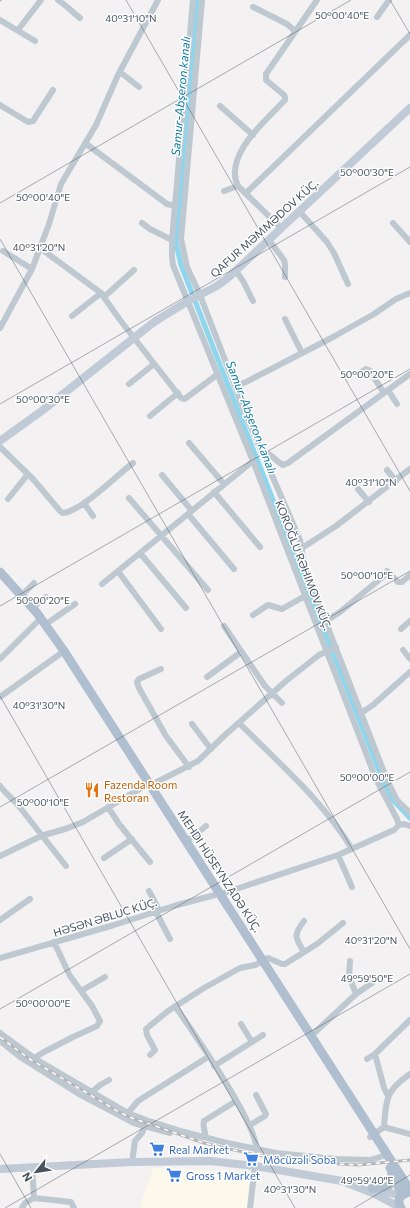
<svg xmlns="http://www.w3.org/2000/svg" width="410" height="1208" viewBox="0 0 410 1208" font-family="Commissioner,sans-serif">
  <rect width="100%" height="100%" fill="#f3f1f1"/>
  <path fill="#fcf8eb" d="M153,1168L250,1172L247,1208H140L143,1197Z"/>
  <g fill="none" stroke-linecap="round" stroke-linejoin="round">
    <path stroke="#8dd6ed" stroke-width="5" d="M198,0L176,243L181,265L385,786L391,798L410,818"/>
    <path stroke="#bec8d0" stroke-width="6" d="M58,0C66,5 72,12 80,18
      M193,0L172,240V257L173,265L253,461L376,779L397,819L399,825
      M202,0L181,239L187,267L200,295L235,386L242,406L300,540L304,563L311,584L387,780L397,800L410,813
      M253,7L287,24L295,31
      M377,17L389,0
      M0,20L35,41
      M18,30L41,0
      M120,72L139,87
      M0,105L28,122L33,121L53,90
      M220,106L253,135
      M85,143L167,204L175,206
      M224,191L238,186
      M246,193L410,35
      M300,212L327,242L334,253L348,284
      M142,223L150,229L172,240
      M393,223L410,242
      M281,228L238,186C223,156 266,120 285,100V97L284,95L266,80V74L317,0
      M269,240L284,260L285,264V277
      M40,248L101,293L120,320L181,398L184,399L186,398L218,374
      M3,251L32,269
      M236,271L243,281L253,301
      M104,297L134,270
      M72,316L101,293
      M285,319L302,353
      M0,328L32,269L49,224L61,184L96,125L118,75L158,0
      M359,373L366,369L369,370L384,393
      M129,384L154,364
      M235,386L246,382L335,336L374,314L396,299L410,293
      M388,390L397,404
      M150,416L178,393
      M189,443L224,484
      M0,447L33,479L60,511L63,513C82,511 117,475 133,463
      M261,451C271,452 275,461 283,465L288,463L410,374
      M387,470L396,481
      M162,475L192,511
      M358,489L369,502
      M214,492L260,547
      M129,498L208,590
      M8,499L28,474
      M84,503L93,516
      M188,514L234,569
      M302,548L336,526L410,469
      M140,553L186,608
      M120,574L161,629
      M102,584L253,461
      M22,595L34,583
      M33,607L46,597
      M253,615L268,605L282,609L305,596
      M326,621L340,612L385,575L387,571L398,582H402L410,575
      M46,624L75,604
      M224,626L265,686L282,703
      M401,629L410,621
      M403,650L410,659
      M0,659L38,621
      M161,669L139,679L137,682L139,688L166,736L189,767
      M207,677L241,652
      M0,697L60,654
      M361,713L373,705L410,672
      M239,723C279,763 323,801 352,849
      M192,724L211,749
      M151,785L198,761L225,735L286,681L319,655L336,647
      M0,786C5,793 12,798 18,805L66,866
      M108,807L119,824L150,862
      M399,825L404,824L410,826
      M187,841L206,826
      M338,855L352,887
      M0,856L41,836L65,829L83,822L145,786
      M104,858L132,839
      M149,891L159,910
      M221,894L338,855L394,830L399,825
      M156,912L170,939
      M0,920L30,899
      M304,952C295,938 293,935 304,921
      M0,958L114,925L177,905L215,895
      M81,991L105,977
      M356,994L372,983
      M175,1006C192,1031 259,1125 256,1150
      M241,1024L252,1042
      M0,1033L34,1058L63,1075L128,1113L146,1120L184,1132L227,1143L276,1153L336,1159L370,1160L383,1156
      M311,1036L356,994L349,976L350,961
      M0,1041L20,1057L79,1094L134,1123L170,1133
      M375,1054L384,1088L388,1096
      M150,1055L155,1050L147,1035L146,1029L168,1011L204,988L240,968L255,965L268,958L282,964H285L317,944L343,923
      M34,1058L44,1052L73,1037L97,1026L100,1021L92,1006L70,976L54,942
      M367,1059L375,1054L410,1020
      M214,1066L263,1035
      M92,1092L100,1085L109,1080
      M128,1113L138,1101L208,1057
      M250,1125L265,1116L266,1114L256,1095
      M384,1127C386,1099 386,1090 410,1074
      M205,1137C206,1132 202,1126 204,1121L236,1101
      M370,1137L384,1127L410,1134
      M132,1162L135,1141L142,1133L145,1126
      M34,1198L71,1202L74,1208
      M22,1208L25,1203L34,1198L32,1167
      M250,1208L255,1166"/>
    <path stroke="#c1cbd7" stroke-width="8" d="M0,441L43,410L154,322L188,301L217,286L229,277L410,108
      M0,1169L132,1162L210,1161L255,1166L342,1181L375,1194L401,1208
      M377,1189L401,1196"/>
    <path stroke="#b0bfcf" stroke-width="9" d="M0,572L37,613L64,651L410,1190
      M390,1168L402,1195
      M372,1188C385,1188 393,1189 392,1173
      M401,1208C397,1202 399,1195 407,1193"/>
    <g stroke="#b3b6bb" stroke-width="3">
      <path id="rail" d="M0,1037L28,1058L119,1112L132,1118L204,1143L256,1155L340,1164L358,1165L410,1160"/>
    </g>
    <use href="#rail" stroke="#fff" stroke-width="1.5" stroke-dasharray="4.5" stroke-linecap="butt"/>
  </g>
  <path fill="none" stroke="#48535f" stroke-width="1" stroke-opacity="0.45" d="M126,0L410,491M390,0L410,34M0,1L2,0M0,203L351,0M0,239L410,949M0,404L410,167M0,606L410,369M0,696L295,1208M0,807L410,571M0,1009L410,772M0,1154L31,1208M5,1208L410,974M354,1208L410,1175"/>
  <defs>
    <g id="restaurant-bare" transform="scale(1.2)"><path d="M-5-6h1v4h1v-4h1v4h1v-4h1v5L-1.5 .5V6h-2V.5L-5-1ZM5-6V6H3V1.5H1.5Q1.5-4 5-6Z" fill="#e8710a" stroke="#fff" stroke-width="2.5" paint-order="stroke"/></g>
    <g id="supermarket-bare" transform="scale(1.2)"><path d="M-6-5.5h2.5l.6 2H6L4.5 2H-2.5L-4.4-4H-6ZM-1.5 3.2a1.3 1.3 0 1 0 .1 0ZM3 3.2a1.3 1.3 0 1 0 .1 0Z" fill="#3f7fe0" stroke="#fff" stroke-width="2.5" paint-order="stroke"/></g>
  </defs>
  <g fill-rule="evenodd">
    <use href="#restaurant-bare" x="92" y="790"/>
    <use href="#supermarket-bare" x="157" y="1149"/>
    <use href="#supermarket-bare" x="251" y="1159"/>
    <use href="#supermarket-bare" x="174" y="1175"/>
  </g>
  <g text-anchor="middle" dominant-baseline="central" stroke-width="3" stroke-linejoin="round" paint-order="stroke">
    <g font-size="11" fill="#48535f" stroke="#fff">
      <text transform="translate(264 228) rotate(-42)">QAFUR MƏMMƏDOV KÜÇ.</text>
      <text transform="translate(304 565) rotate(69)">KOROĞLU RƏHIMOV KÜÇ.</text>
      <text transform="translate(220 871) rotate(57)">MEHDI HÜSEYNZADƏ KÜÇ.</text>
      <text transform="translate(105 917) rotate(-17)">HƏSƏN ƏBLUC KÜÇ.</text>
    </g>
    <g font-size="11" fill="#c56008" stroke="#fff" text-anchor="start">
      <text x="104" y="784">Fazenda Room<tspan x="104" dy="13">Restoran</tspan></text>
    </g>
    <g font-size="11" fill="#366cbe" stroke="#fff" text-anchor="start">
      <text x="169" y="1149">Real Market</text>
      <text x="263" y="1159">Möcüzəli Soba</text>
      <text x="186" y="1175">Gross 1 Market</text>
    </g>
    <g font-size="12" font-style="italic" fill="#0c7c9f" stroke="#fff">
      <text transform="translate(180 96) rotate(-85)">Samur-Abşeron kanalı</text>
      <text transform="translate(252 417) rotate(69)">Samur-Abşeron kanalı</text>
    </g>
  </g>
  <g font-size="10" text-anchor="middle" fill="#48535f" stroke="#fff" stroke-width="3" stroke-linejoin="round" paint-order="stroke">
    <text x="342" y="19">50°00'40"E</text>
    <text x="131" y="22">40°31'10"N</text>
    <text x="367" y="176">50°00'30"E</text>
    <text x="43" y="201">50°00'40"E</text>
    <text x="39" y="251">40°31'20"N</text>
    <text x="367" y="378">50°00'20"E</text>
    <text x="43" y="403">50°00'30"E</text>
    <text x="371" y="486">40°31'10"N</text>
    <text x="367" y="579">50°00'10"E</text>
    <text x="43" y="604">50°00'20"E</text>
    <text x="39" y="709">40°31'30"N</text>
    <text x="367" y="781">50°00'00"E</text>
    <text x="43" y="806">50°00'10"E</text>
    <text x="371" y="944">40°31'20"N</text>
    <text x="367" y="982">49°59'50"E</text>
    <text x="43" y="1007">50°00'00"E</text>
    <text x="367" y="1184">49°59'40"E</text>
    <text x="290" y="1193">40°31'30"N</text>
  </g>
  <g transform="translate(36 1172) rotate(240)" stroke="#ffffff" stroke-width="3" paint-order="stroke">
  <path d="M0-3L7 15L0 10L-7 15Z" fill="#48535f"/>
  <text y="-6" font-size="11" font-weight="bold" text-anchor="middle" fill="#48535f">N</text>
  </g>
</svg>
